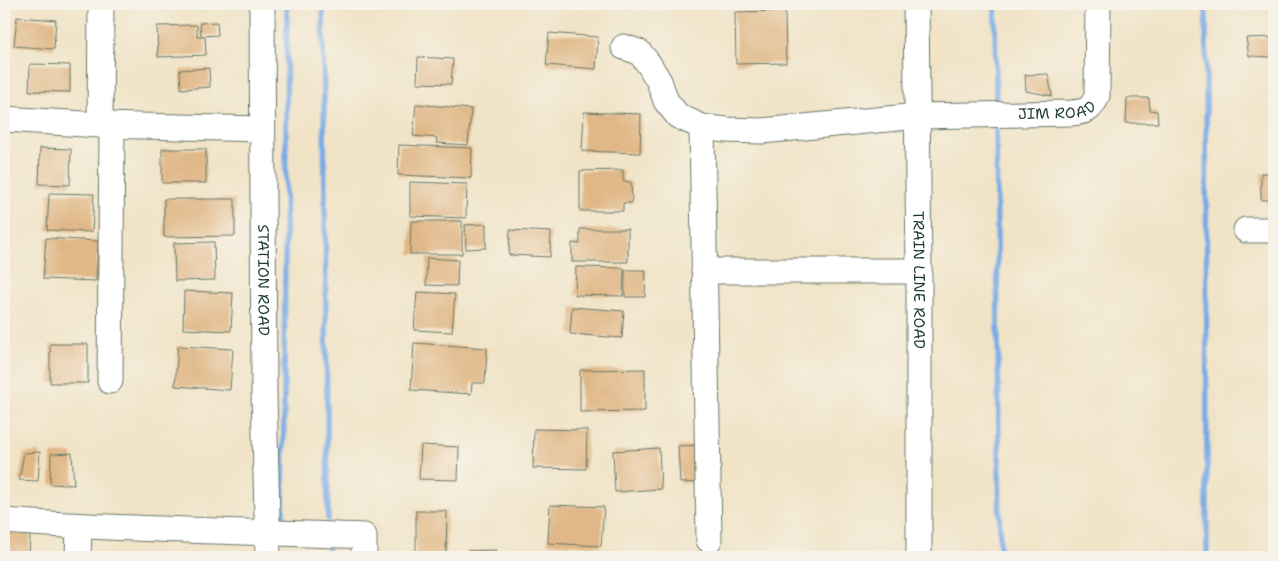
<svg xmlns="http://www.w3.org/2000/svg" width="1278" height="561" viewBox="0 0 1278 561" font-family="'Shantell Sans',sans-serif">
  <rect width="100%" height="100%" fill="#f7f3e8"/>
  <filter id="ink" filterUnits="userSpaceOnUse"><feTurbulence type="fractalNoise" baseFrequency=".02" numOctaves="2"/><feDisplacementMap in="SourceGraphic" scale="10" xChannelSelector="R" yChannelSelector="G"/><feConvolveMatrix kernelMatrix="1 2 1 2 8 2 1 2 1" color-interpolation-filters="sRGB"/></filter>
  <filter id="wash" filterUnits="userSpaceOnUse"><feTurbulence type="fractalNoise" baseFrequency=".0096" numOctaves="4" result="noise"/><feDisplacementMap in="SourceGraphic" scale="20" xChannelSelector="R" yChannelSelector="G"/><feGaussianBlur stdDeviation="1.12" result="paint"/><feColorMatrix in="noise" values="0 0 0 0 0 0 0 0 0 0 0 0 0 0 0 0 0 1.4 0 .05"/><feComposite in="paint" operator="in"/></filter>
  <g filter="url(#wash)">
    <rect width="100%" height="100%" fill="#f0e3c6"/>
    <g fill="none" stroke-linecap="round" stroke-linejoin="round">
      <path stroke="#79ace6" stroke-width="5.5" d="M323,4L328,519
        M995,4L996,108
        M1206,4L1207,557
        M996,119L1000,557
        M283,520L287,4
        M328,550V557"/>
    </g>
    <g id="blocks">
      <path fill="#e0b786" d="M190,4H204V8L190,9Z
        M785,11L786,63L736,64L735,12Z
        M17,17L56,20L54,49L14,46Z
        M217,22L218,35L201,36L200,23Z
        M197,25V37H205L206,55L158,57L157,26Z
        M549,33L598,37L596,69L546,65Z
        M1274,37V61H1271V57L1249,56L1246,38Z
        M418,57L453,59L451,84L417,83Z
        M30,64L70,65V92L29,91Z
        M209,68L210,87L181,89L180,70Z
        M1048,74L1052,96L1026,91L1025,75Z
        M1127,98H1149L1150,110L1157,111L1158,123H1126Z
        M416,104L471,109L468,145L436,143L437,138L413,136Z
        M584,112L641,114L640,153L582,151Z
        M399,145L472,148L471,178L398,175Z
        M40,148L71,149L70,185L39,184Z
        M162,149H206V183H162Z
        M623,170V181L631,182L632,203H623V211H580V171Z
        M1261,173H1274V200H1261Z
        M410,182L467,184L466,218L410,216Z
        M49,193L94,194L92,232L47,230Z
        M164,199H235V236L164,237Z
        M411,221H462V254H410Z
        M486,224V248L466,249L465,225Z
        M580,229H628V262H572V243L580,244Z
        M510,230L551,232L550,257L509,255Z
        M46,238L98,241L96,281L43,279Z
        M214,242L215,280L175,281L174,243Z
        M427,258L458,260L457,286L426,285Z
        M576,267L624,268L623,296L575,295Z
        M625,270H646L645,297H625Z
        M184,291L233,293L231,331L183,329Z
        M417,292L455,294L452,332L414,330Z
        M572,307L624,311L622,338L570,334Z
        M414,343L487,348L485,383H472L471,394L411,390Z
        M50,344H88V383H50Z
        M178,346L233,349L230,390L175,386Z
        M645,369V411L580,412V370Z
        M534,429L587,430L586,469L533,468Z
        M421,445L459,447L458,480L419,479Z
        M703,445L704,482L680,483L678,446Z
        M659,448L661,489L615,492L613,451Z
        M40,452L38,481L19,480L24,453Z
        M72,453L74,485L50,484L51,454Z
        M550,505L604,507L601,546L548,543Z
        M416,511H447L446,557H416Z
        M4,533L30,534L29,557H4Z
        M496,550V557H466V551Z"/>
    </g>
  </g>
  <g filter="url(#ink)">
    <use href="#blocks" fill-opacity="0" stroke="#687767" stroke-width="1"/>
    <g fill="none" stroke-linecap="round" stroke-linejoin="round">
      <g stroke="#687767" stroke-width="27">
        <g id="minor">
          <path id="s1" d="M262,4L264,393L268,557"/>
          <path id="s2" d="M916,4L919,271V557"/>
          <path d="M624,47L639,52L648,63L659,81L666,101L678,116L702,127L709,540"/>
          <path d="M4,119L100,125L262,129"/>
          <path d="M100,125L101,4"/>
          <path id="s3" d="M702,127L726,130L762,131L918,116L1071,113C1086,112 1091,110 1097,96L1098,4"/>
          <path d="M1246,230H1274"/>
          <path d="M704,271H919"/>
          <path d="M110,381L112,125"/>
          <path d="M4,521C123,530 244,531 364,536V557"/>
          <path d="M78,557L79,527"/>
        </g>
      </g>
      <use href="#minor" stroke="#fff" stroke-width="25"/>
    </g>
  </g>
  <g text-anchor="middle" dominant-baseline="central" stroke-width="5" stroke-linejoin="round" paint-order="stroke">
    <g font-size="15" fill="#1f3d34" stroke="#f7f3e8">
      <text stroke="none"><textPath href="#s3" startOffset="356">JIM ROAD</textPath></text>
      <text stroke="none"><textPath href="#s2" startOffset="276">TRAIN LINE ROAD</textPath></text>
      <text stroke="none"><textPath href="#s1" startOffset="276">STATION ROAD</textPath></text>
    </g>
  </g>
  <rect width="1278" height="561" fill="none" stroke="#f7f3e8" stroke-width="20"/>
</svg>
